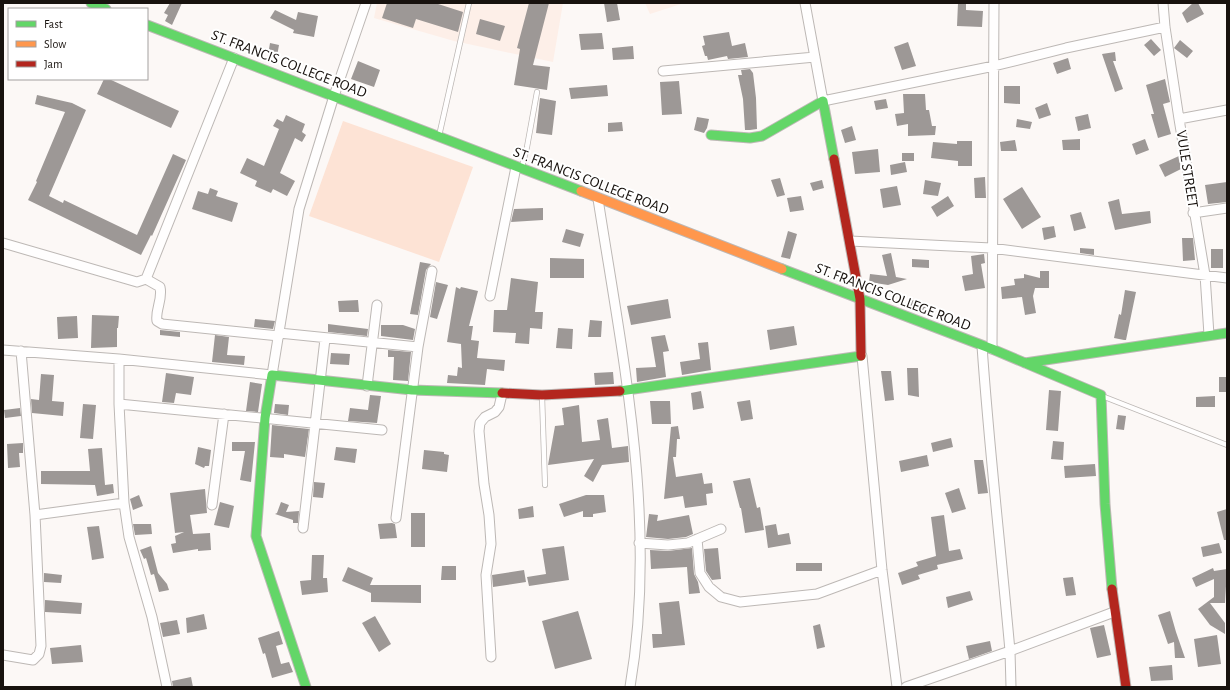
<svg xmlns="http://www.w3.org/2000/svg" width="1230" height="690" viewBox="0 0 1230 690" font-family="'Alegreya Sans',sans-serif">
  <rect width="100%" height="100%" fill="#fcf8f6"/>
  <path fill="#fdefe8" d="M377,3H563L553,62L454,41L374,18Z
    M645,3H684L650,14Z"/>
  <path fill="#fde3d5" d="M343,121L473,167L439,262L309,216Z"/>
  <path fill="#9d9896" d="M170,3H182L172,25L165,21L168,15L164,13Z
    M387,3H435L463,12L458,32L416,19L413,28L382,18Z
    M529,3H549L533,65L550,67L547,90L514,85L520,49L517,48Z
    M604,3H617L620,20L607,22Z
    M958,3H966V10L983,11L982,27L957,26Z
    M1193,3H1198L1204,14L1187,23L1182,13Z
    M275,10L296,20L298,12L318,16L314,37L293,33L294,30L270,18Z
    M480,19L505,26L500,41L476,34Z
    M729,32L732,46L745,43L748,57L728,59L727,56L708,60L707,56H705L702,46L705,45L703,36Z
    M602,33L604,49L581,50L579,34Z
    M1151,39L1161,50L1154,56L1144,45Z
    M1180,40L1193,51L1187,58L1174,48Z
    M908,42L916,66L902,70L894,47Z
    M270,43L279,45L276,62L267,61Z
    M633,46L634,59L613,60L612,48Z
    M1115,52L1116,61H1113L1123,89L1115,92L1102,54Z
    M1068,58L1071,69L1057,74L1053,63Z
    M358,61L380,70L374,87L351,79Z
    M750,69L753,73L756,98L757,129L750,130H745L743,99L738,75H742L741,70Z
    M104,79H109L179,111L171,128L97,94Z
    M1165,79L1170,102L1163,104L1171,134L1158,138L1151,114H1154L1146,85Z
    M679,81L682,114L662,115L660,82Z
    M607,85L608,96L571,99L569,88Z
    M1004,86H1020V104L1004,103Z
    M903,94H925L926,110H929L932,126H936L935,135L908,136V124L897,126L895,114L904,113Z
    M37,95L72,103L86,110L49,196L63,203L64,200L137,235L173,154L186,160L152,236L151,235L141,255L28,200L37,182L36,181L65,112L35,104Z
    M540,98L556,101L552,135L536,133Z
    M886,99L888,108L876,110L874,101Z
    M1047,103L1051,115L1039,119L1035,108Z
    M1088,114L1091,128L1078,131L1075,117Z
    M286,115L305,124L302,132L306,135L302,142L295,138L280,173L295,181L287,196L273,189L271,193L255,186L257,181L240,173L247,158L264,166L279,129L273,126L277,119L283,122Z
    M697,117L709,119L707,128L704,133L694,130Z
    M1017,119L1032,122L1030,129L1016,127Z
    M622,122L623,131L608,132V123Z
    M852,126L856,140L845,143L841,130Z
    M1080,139V150H1063L1062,140Z
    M1145,139L1149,150L1136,155L1132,144Z
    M1015,140L1017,151H1001L1000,142Z
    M957,141H972V166H958V161L931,158L933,142L957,144Z
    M878,149L880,172L855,174L852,152Z
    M902,153H914V161H902Z
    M1179,156L1181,169L1165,177L1159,165Z
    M905,162L907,172L891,175L890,165Z
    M985,177L986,198H975L974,178Z
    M780,178L785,195L777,197L771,180Z
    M822,180L824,188L813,191L810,183Z
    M925,180L941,183L938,196L923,194Z
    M1227,182V202L1208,204L1205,185Z
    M897,186L901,205L883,208L880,189Z
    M1022,187L1041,217L1022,229L1003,199Z
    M210,188L218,191L216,196L238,203L232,222L192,209L198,191L208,194Z
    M801,196L804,210L790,212L787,198Z
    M948,196L954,206L937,217L931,207Z
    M1119,199L1122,214L1150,211L1151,223L1115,230L1108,202Z
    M543,208V220L511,222L514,209Z
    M1081,212L1086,228L1074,231L1070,215Z
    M1054,226L1056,237L1044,240L1042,228Z
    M566,229L584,234L580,247L562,242Z
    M788,231L797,234L790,259L781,257Z
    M1182,238H1193L1195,260L1183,261Z
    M1080,248L1094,249V255L1080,253Z
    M1211,249H1223V268H1211Z
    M891,253L896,277L907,279L888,285L869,282L870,274L887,276L882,255Z
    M984,254L985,263L981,264L985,288L965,291L962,276L973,274L971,256Z
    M550,258L584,259V278H550Z
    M912,259L929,260V268L912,267Z
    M420,262L431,264L426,270L418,315L410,314Z
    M1040,271H1049V288H1035L1033,296L1036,313L1025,315L1022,297L1002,299L1001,287L1015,285L1014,279L1024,278V274L1040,278Z
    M511,278L538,282L535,312H543L542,329L530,328L529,344L515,343L516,333L493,332L494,310H507Z
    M436,282L448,285L437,319L430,317Z
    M456,287L460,289L461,287L478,291L469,326H473L471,340L479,341L477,358L505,360L504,371L487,369L485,385L447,383L448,375L457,376L458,367L462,368L461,344L447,342Z
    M1125,290L1136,292L1126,340H1124L1114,338L1119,314L1121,315Z
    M668,299L671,318L631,325L627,306Z
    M909,299L928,304L926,313L907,308Z
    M358,300L359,312H339L338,301Z
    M92,315L119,316L118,328H117V347L91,348Z
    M77,316L78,338L58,339L57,317Z
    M255,319L275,321L273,329L254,327Z
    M590,320L602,321L601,337H588Z
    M328,324L368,329L367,336L328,332Z
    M381,325H403L415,329L413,340L381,336Z
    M794,326L797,345L770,350L767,330Z
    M558,328L573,329L572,349L556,348Z
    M160,330L180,332V337L160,335Z
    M215,335L229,337L227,355L245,356L244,365L212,362Z
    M665,335L669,351L663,352L666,377L637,382L636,368L656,367L651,337Z
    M708,342L711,370L682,375L680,362L700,359L698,343Z
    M388,350L411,352L408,381L393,380L394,357H388Z
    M331,353L350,354L349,365L330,364Z
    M907,368H918L919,397L908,395Z
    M881,371H891L894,400L885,401Z
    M613,372L614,384L595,385L594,373Z
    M166,373L194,377L191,395L176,393L174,403L162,402Z
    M41,374L54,375L52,401L64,402L63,416L32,413L31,399L39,400Z
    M1219,377H1227V392H1219Z
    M250,382L262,384L258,412L246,411Z
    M1049,390L1061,391L1058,431L1046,430Z
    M701,391L704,408L693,410L691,393Z
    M370,395L381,396L377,423L348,421L350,408L368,410Z
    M1215,396V407H1196V397Z
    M750,400L753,419L741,421L737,402Z
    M650,401H670L671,424H652Z
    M83,404L96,405L93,439L80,438Z
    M275,404L289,405L288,415L274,413Z
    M579,405L582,442L600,440L597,420L608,418L612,448L628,446L629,462L602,465L593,482L584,476L594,459L548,465L555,426L564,425L562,408Z
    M20,408L21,416L5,418L4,410Z
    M1118,415L1126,416L1124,430L1116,429Z
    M272,425L309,429L305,457L284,454V458L270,457Z
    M678,426L680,439H677L676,457H673L676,477L702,473L704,484L712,483L713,493L706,494L707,505L685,508L683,496L664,499L671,427Z
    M951,438L953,447L933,452L931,443Z
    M1053,441L1064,442L1063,460L1051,459Z
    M232,442H255L251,482L240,480L245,451H232Z
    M23,443V453H19L20,467L8,468L7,444Z
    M198,447L211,450L209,466H205L204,468L195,464Z
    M336,447L357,449L355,463L334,460Z
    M102,448L105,485L113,484L114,493L97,496L95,485L41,484V471H90L88,449Z
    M424,450L444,452V454L449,455L447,472L422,469Z
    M927,455L929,466L901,472L899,461Z
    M974,460H983L988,493L978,494Z
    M1095,464L1096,476L1065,478L1064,466Z
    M750,478L757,508L760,507L764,530L745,533L741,508H740L733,481Z
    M314,482L325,483L323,498L313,497Z
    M959,488L966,509L952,513L945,493Z
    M205,489L207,513L190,515L193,534L210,533L211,550L198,551V549L173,553L171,544L176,543L175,536L184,532L175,533L170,493Z
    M139,495L143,506L133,510L130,499Z
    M586,495H604L606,512L593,514V517H583V511L564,517L559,504Z
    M220,502L234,506L229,528L214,525Z
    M281,502L289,505L286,512L299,511L298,523H293V520L275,514L277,513Z
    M533,506L534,517L519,519L518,509Z
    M1227,509V540H1224L1217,512Z
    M411,513H425V547H411Z
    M649,514L658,515L657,521L689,515L693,534L686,537L668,539L646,537Z
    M944,515L949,551L960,549L963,559L937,565L938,569L918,575L920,579L902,585L898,573L918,566L916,562L936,556L931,517Z
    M392,523L395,524L397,538L380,539L378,524Z
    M133,524H151L152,534L135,535Z
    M776,524L778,535L789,533L791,544L768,548L765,526Z
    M99,526L104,558L92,560L87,527Z
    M1219,543L1222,553L1203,557L1201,547Z
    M151,546L158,573L167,584L169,590L159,592L154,574L151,575L146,558L144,559L140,550Z
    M564,546L569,580L529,586L527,577L546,574L542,549Z
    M692,548L694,574L698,582L700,593L689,594L687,567L651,569L650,550L668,551Z
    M718,548L721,579L712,580L706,571L704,549Z
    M312,555H324L323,578H327L328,592L302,595L300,581L311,580Z
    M796,563H822V571H796Z
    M442,566H456V580H441Z
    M348,567L373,578L370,585H421V603L371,602V593L342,581Z
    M1213,568L1214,571L1227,569L1225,603H1210L1225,623V634L1210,625L1198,609L1214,597V579L1196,587L1192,578Z
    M524,570L526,582L493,587L492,575Z
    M44,573L62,575L61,583L44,582Z
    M1073,577L1076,595L1066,596L1063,578Z
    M970,591L973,600L948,608L946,597Z
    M45,600L82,603L81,614L45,612Z
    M679,601L685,645L653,648L652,634H662L659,603Z
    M578,611L592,659L555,669L542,621Z
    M1170,611L1176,632L1185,658H1175L1174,642L1168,644L1158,615Z
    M204,614L207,629L187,633L186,618Z
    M375,616L391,644L379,652L362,623Z
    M177,620L180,634L163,637L160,623Z
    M820,624L825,647L817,649L813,626Z
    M1104,625L1111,655L1097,658L1090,628Z
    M279,631L283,644L276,646L281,664L289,662L293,672L272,678L265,653L263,654L258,638Z
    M1217,635L1221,664L1198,667L1194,639Z
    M990,641L992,651L969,659L966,646Z
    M81,645L83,662L52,664L50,648Z
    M1172,665L1173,680L1151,681L1149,667Z
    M191,677L193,687H173L172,681Z"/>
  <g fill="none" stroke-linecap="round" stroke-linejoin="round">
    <g stroke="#bdb8b5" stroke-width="6">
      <path id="lane" d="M439,136L469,3
        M522,167L527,147L537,92
        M542,396L545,485
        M1102,396L1227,445"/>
    </g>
    <g stroke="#bdb8b5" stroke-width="11">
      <path id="street" d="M805,3L823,101L994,66L1066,48L1165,27
        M1163,3L1165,27L1179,119L1205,275L1209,335
        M663,71L815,57
        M1179,119L1227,110
        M598,199C623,360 658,524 630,687
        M1193,213L1227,208
        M850,241L991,248L1227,278
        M3,243L137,282L146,279L234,58
        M146,279L160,287C163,299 155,310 157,321L162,324L279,336
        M490,296L516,167
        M279,333L418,347
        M992,349L994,3
        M3,350L119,359L272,375L299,209L334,96L366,3
        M862,356L882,570L897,687
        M119,359V404L124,503L129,537L152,617L167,687
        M367,386L377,305
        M119,404L382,430
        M212,505L224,414
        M35,515L124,503
        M396,518L418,347L432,271
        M303,528L325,339
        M697,539L700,573L709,587L721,597L740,602L817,594L882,570
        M639,543L668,545L688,543L721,529
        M3,655L33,660L39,654L41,646L35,515L21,351
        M491,657L486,575L491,544L489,515L484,484L479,431L480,423L485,417L495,412L499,407L502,394
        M906,687L1010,651C1001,550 989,448 982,346
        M1011,687L1010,651L1114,612"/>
    </g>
    <g stroke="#bdb8b5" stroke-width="11">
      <path id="fast" d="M91,3L106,9
        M147,25L581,191
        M711,135L750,138L762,136L823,101L834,159
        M782,269L992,349L1101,395L1105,504L1112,589
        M1025,363L1227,333
        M620,391L861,356
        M306,687L256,536L265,418L272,375L412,390L502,393"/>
    </g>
    <g stroke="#bdb8b5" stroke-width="11">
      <path id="slow" d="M581,191L782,269"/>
    </g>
    <g stroke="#bdb8b5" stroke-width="11">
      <path id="jam" d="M834,159L860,299L861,356
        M502,393L542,395L620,391
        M1112,589L1126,687"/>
    </g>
    <use href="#lane" stroke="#fffefe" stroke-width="4.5"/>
    <use href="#street" stroke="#fffefe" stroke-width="9"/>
    <use href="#fast" stroke="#63d668" stroke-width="9"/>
    <use href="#slow" stroke="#ff974d" stroke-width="9"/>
    <use href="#jam" stroke="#b3261e" stroke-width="9"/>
  </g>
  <g text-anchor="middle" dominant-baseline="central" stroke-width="4" stroke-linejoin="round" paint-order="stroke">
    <g font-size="15" fill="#18120e" stroke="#fff">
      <text transform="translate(289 64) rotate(21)">ST. FRANCIS COLLEGE ROAD</text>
      <text transform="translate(1187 169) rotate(81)">VULE STREET</text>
      <text transform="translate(591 181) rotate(21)">ST. FRANCIS COLLEGE ROAD</text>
      <text transform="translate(893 297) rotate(21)">ST. FRANCIS COLLEGE ROAD</text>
    </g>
  </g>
  <rect width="1230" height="690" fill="none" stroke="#18120e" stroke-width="8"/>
  <rect x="8" y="8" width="140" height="72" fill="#ffffff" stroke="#a3a09f"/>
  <rect x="16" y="21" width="20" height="6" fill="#63d668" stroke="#a3a09f"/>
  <text x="44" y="28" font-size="12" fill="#18120e">Fast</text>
  <rect x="16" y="41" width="20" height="6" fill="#ff974d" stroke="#a3a09f"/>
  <text x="44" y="48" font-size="12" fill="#18120e">Slow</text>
  <rect x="16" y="61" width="20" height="6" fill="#b3261e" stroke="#a3a09f"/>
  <text x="44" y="68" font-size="12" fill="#18120e">Jam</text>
</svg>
